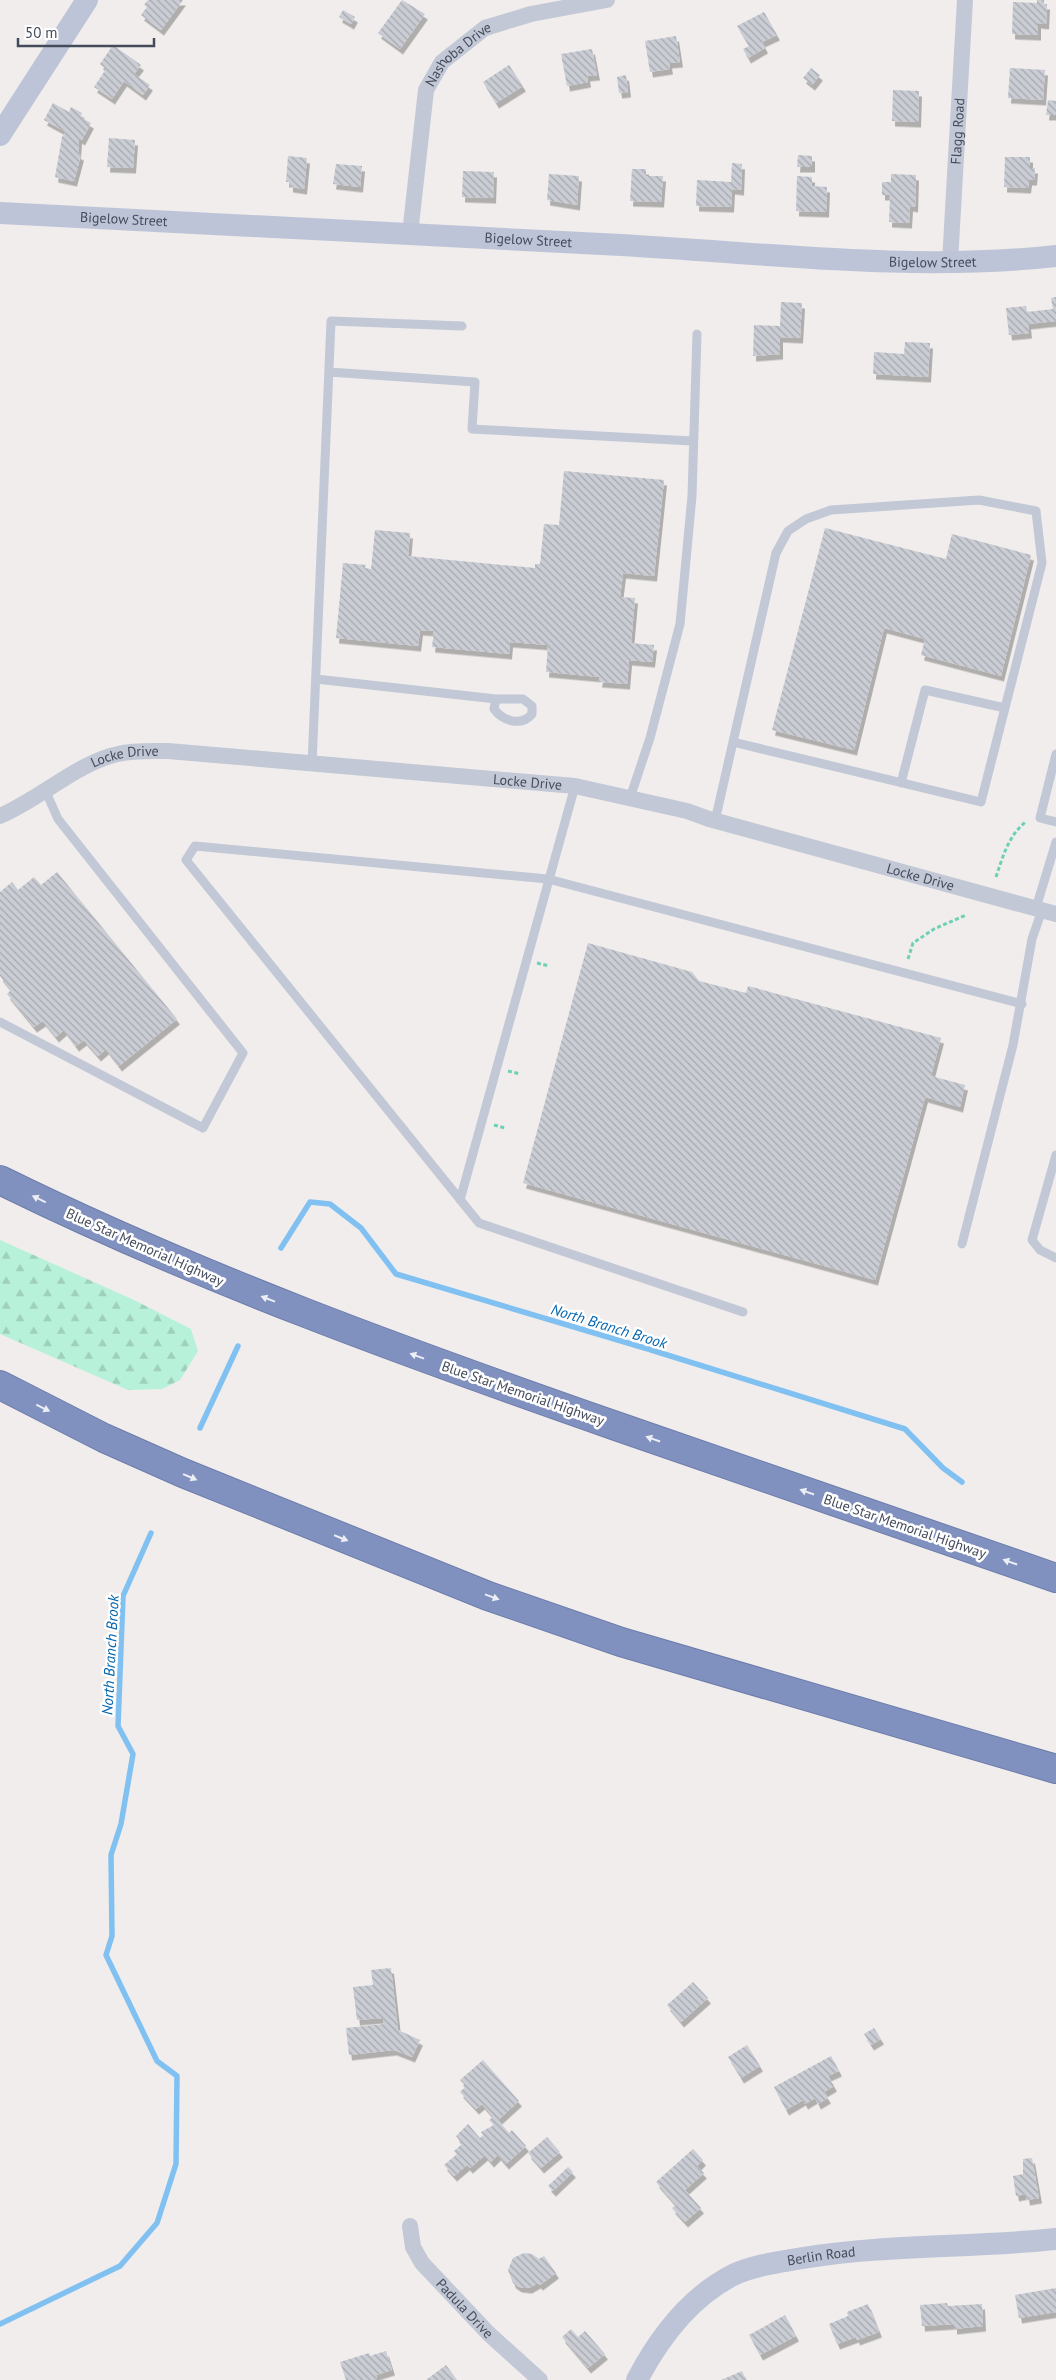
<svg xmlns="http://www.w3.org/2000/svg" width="1056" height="2380" viewBox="0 0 1056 2380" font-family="'PT Sans',sans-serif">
  <defs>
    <pattern id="forest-firs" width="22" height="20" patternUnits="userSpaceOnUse" patternTransform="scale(1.25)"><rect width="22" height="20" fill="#b7f1da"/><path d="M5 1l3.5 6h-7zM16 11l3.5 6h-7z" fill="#9fd0bd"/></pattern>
    <pattern id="building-back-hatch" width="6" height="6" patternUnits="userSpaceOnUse" patternTransform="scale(1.25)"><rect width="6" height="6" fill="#cbcdd5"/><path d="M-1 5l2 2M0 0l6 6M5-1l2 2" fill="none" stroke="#a6a8b0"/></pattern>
    <filter id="shadow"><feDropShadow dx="3" dy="5.5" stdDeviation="0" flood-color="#0004"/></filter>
  </defs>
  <rect width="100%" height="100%" fill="#f0edec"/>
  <path fill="url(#forest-firs)" d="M0,1240L134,1300L191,1329L198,1351L180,1380L162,1389L128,1390L0,1334Z"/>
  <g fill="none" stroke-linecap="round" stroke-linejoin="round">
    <path stroke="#81c1f1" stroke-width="5.5" d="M281,1248L310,1202L330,1204L361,1228L396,1274L648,1349L905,1429L943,1468L962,1482
      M200,1428L238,1346
      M0,2324L120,2266L157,2223L176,2164L177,2076L157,2061L106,1955L112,1936L111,1855L121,1824L133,1754L118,1726L123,1596L151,1533"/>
  </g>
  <path fill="url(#building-back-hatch)" filter="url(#shadow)" d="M148,0H183L161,30L141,15L147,7L144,5Z
    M402,0L425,14L400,49L378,33Z
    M1037,0H1044V4H1047L1046,24L1038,23V35L1012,34L1013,2L1037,3Z
    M343,10L355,17L351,24L339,17Z
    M764,12L777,35L762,42L765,48L748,58L743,49L749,46L737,26Z
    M676,36L680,62L669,63L670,69L650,72L645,41Z
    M113,45L141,65L134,74L150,85L143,95L124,81L112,99L94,87L106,69L100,64Z
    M592,49L597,75L587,76L588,82L567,86L561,54Z
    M509,65L523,86L496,103L483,82Z
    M811,68L820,75L812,85L803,78Z
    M1010,68L1045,70L1043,100L1008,98Z
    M626,75L628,92L619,93L617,77Z
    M893,90L919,91L918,122L892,121Z
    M1048,100L1056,101V115H1046Z
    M53,103L69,112L71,107L82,113L80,117L91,123L82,140L79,138L78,154L81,155L74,181L55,177L62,137L66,132L44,120Z
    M109,138L135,140L133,168L107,167Z
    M798,155L812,156V167H797Z
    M288,156L307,158L304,189L290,187V182H286Z
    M1005,157H1030V168H1035L1034,180H1029L1028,188L1004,187Z
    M732,163L742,164L741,190L732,189L731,207L696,206L697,180L731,182Z
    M336,164L362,166L360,187L333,184Z
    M632,169H646V176H663L661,202L630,201Z
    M463,171L494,172L493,198L462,197Z
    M549,174L579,176L577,205L547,200Z
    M891,174L916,175L915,207L910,206L909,223L889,222L890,195H882V182H891Z
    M797,176L812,177V186L827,187L826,212L796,211Z
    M1056,297V321L1028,324L1029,333L1009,335L1006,308L1026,306L1027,312L1053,309L1051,298Z
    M781,302L802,303L800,338L780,337V354L753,356L754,325L780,326Z
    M905,342L930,343L928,377L873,374L874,352L904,354Z
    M564,471L664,480L654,576L623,573L620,597L635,598L631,643L654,645L652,662L629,660L627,684L599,682L600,677L546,672L548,645L510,642L509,654L432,647L434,631L420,630L418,646L336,638L343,563L366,565L365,568L371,569L375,530L410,533L408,556L535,568V564H540L544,524L559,525Z
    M825,528L946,559L952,534L1031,555L1001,676L921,655L925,639L884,628L854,750L772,730Z
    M57,872L177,1019L119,1066L106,1049L98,1056L84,1040L76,1046L64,1030L56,1037L43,1021L34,1027L7,994L11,990L0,976V892L12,882L18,890L34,877L41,885Z
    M588,943L692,972L699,981L746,993L748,986L941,1038L931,1076L965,1085L960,1107L925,1097L875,1280L523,1183Z
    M391,1968L398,2030L420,2040L412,2057L394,2050L349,2055L346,2028L384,2024L383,2018L357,2020L353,1987L373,1985L371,1970Z
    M693,1982L708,1998L681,2022L667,2005Z
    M874,2028L881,2039L871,2045L864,2034Z
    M747,2045L760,2066L741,2078L728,2057Z
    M831,2056L839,2071L828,2076L834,2086L824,2092L828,2098L818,2104L815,2098L805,2104L803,2100L786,2110L774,2087Z
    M483,2060L519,2101L498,2120L509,2133L512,2130L526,2146L506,2164L498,2155L491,2162L485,2155L470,2168L467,2165L454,2176L444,2165L457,2154L454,2151L462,2144L456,2136L468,2124L480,2138L483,2135L481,2132L494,2125L489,2120L493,2117L482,2104L476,2109L460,2092L466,2086L460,2080Z
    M547,2137L560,2152L541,2168L528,2153Z
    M693,2149L703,2160L697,2166L704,2173L685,2190L701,2208L685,2222L672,2208L676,2205L656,2182Z
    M1032,2158L1039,2198L1027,2200L1026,2194L1016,2196L1013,2176L1023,2174V2159Z
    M568,2167L573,2172L553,2191L548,2186Z
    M524,2253L532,2254L539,2259L544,2256L556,2273L540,2285L538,2283L529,2288L519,2287L513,2283L508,2270L513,2258Z
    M1056,2288V2312L1019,2318L1015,2295Z
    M947,2303L948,2306L982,2304L983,2326L954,2329V2324L922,2326L920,2305Z
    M868,2304L879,2332L857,2340L856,2337L837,2344L829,2324L848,2316L847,2312Z
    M785,2315L796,2336L760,2355L749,2335Z
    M571,2329L578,2337L585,2331L605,2354L588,2368L562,2337Z
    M386,2351L392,2370L376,2375L377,2380H346L340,2362L369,2353L370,2356Z
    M446,2365L457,2380H426Z
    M742,2371L746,2380H721Z"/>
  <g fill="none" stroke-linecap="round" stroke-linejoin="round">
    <g stroke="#6c7cab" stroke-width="30">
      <path id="highway" d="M0,1180C199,1278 407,1353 616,1426C763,1477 909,1527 1056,1578
        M0,1385L104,1438L183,1473L488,1596L621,1642L1056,1769"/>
    </g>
    <path stroke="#6dd1b6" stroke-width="3" stroke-dasharray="4 2.5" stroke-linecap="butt" d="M996,877C1003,856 1009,834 1027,821
      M908,959L913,943L934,929L966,915
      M537,963L549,966
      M508,1071L520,1074
      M494,1125L505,1128"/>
    <path stroke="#c2c8d5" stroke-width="9" d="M329,372L475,382L472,429L692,441
      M316,679L496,699H523L532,706V714C521,727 503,721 494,709L496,699
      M1056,754L1040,818L1056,822
      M312,764L331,321L462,326
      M901,783L925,690L1005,708
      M630,798L650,738L680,624L692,496L697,334
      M715,821L776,553L788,531L806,519L831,510L979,500L1036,511L1042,563L981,802L733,742
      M1036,908L1056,842
      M0,1022L203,1128L243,1053L58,819L46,792
      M1056,1155L1032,1240L1040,1250L1056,1258
      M460,1200L575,786
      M962,1244L1013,1045L1032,939L1042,910
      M743,1312L479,1223L186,860L195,846L548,879L1022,1004"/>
    <g stroke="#c2c8d5" stroke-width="16">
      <path id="s1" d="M410,234L426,90L442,62L485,28L531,14L607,0"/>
      <path id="s2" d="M950,262L965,0"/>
      <path id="s3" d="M0,816C38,800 81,761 118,754C134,750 152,751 168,751L575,786L687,811L709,819L1056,914"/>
      <path id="s4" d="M410,2226L413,2247L422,2263L489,2334L540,2380"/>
    </g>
    <g stroke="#bec4d7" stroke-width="22">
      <path d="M0,135L87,0"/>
      <path id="s5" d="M0,213C207,223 414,233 621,245C766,253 911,272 1056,256"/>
      <path id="s6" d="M637,2380C659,2338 690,2297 733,2275C754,2265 780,2262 803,2258C887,2244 972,2248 1056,2239"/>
    </g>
    <use href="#highway" stroke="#8191bf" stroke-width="28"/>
  </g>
  <defs><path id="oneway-solid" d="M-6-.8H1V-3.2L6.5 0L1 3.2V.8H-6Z" transform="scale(1.25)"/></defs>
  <g fill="#eceef5">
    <use href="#oneway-solid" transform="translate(39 1199) rotate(-154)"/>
    <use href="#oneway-solid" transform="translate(268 1299) rotate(-159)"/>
    <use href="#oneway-solid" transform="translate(417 1356) rotate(-160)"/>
    <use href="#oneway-solid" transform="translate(43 1408) rotate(26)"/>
    <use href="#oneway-solid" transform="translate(653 1439) rotate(-161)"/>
    <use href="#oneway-solid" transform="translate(190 1477) rotate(23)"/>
    <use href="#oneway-solid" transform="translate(807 1492) rotate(-161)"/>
    <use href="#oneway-solid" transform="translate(341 1538) rotate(22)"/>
    <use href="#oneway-solid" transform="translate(1010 1562) rotate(-161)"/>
    <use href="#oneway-solid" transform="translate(492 1597) rotate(20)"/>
  </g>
  <g text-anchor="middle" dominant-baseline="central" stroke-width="5" stroke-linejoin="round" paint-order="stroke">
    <g font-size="14" fill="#444b5b" stroke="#fff">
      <text stroke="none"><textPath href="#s1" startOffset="194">Nashoba Drive</textPath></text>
      <text stroke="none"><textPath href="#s2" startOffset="131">Flagg Road</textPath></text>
      <text stroke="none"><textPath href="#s5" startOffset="124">Bigelow Street</textPath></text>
      <text stroke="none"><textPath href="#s5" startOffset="529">Bigelow Street</textPath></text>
      <text stroke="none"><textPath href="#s5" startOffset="934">Bigelow Street</textPath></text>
      <text stroke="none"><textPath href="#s3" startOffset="140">Locke Drive</textPath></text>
      <text stroke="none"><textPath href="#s3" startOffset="545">Locke Drive</textPath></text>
      <text stroke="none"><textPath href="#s3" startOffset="950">Locke Drive</textPath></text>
      <text transform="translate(145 1247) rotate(24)">Blue Star Memorial Highway</text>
      <text transform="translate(523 1393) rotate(19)">Blue Star Memorial Highway</text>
      <text transform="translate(905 1526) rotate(19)">Blue Star Memorial Highway</text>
      <text stroke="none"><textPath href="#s6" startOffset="235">Berlin Road</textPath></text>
      <text stroke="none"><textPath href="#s4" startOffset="102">Padula Drive</textPath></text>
    </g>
    <g font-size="15" font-style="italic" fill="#0465ae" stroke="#fff">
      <text transform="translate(609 1326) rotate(17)">North Branch Brook</text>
      <text transform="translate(110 1655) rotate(-87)">North Branch Brook</text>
    </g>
  </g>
  <path d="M18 38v8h136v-8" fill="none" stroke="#444b5b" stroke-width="2.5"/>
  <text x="25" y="38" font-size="15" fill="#444b5b" stroke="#ffffff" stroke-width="4" paint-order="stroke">50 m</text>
</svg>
